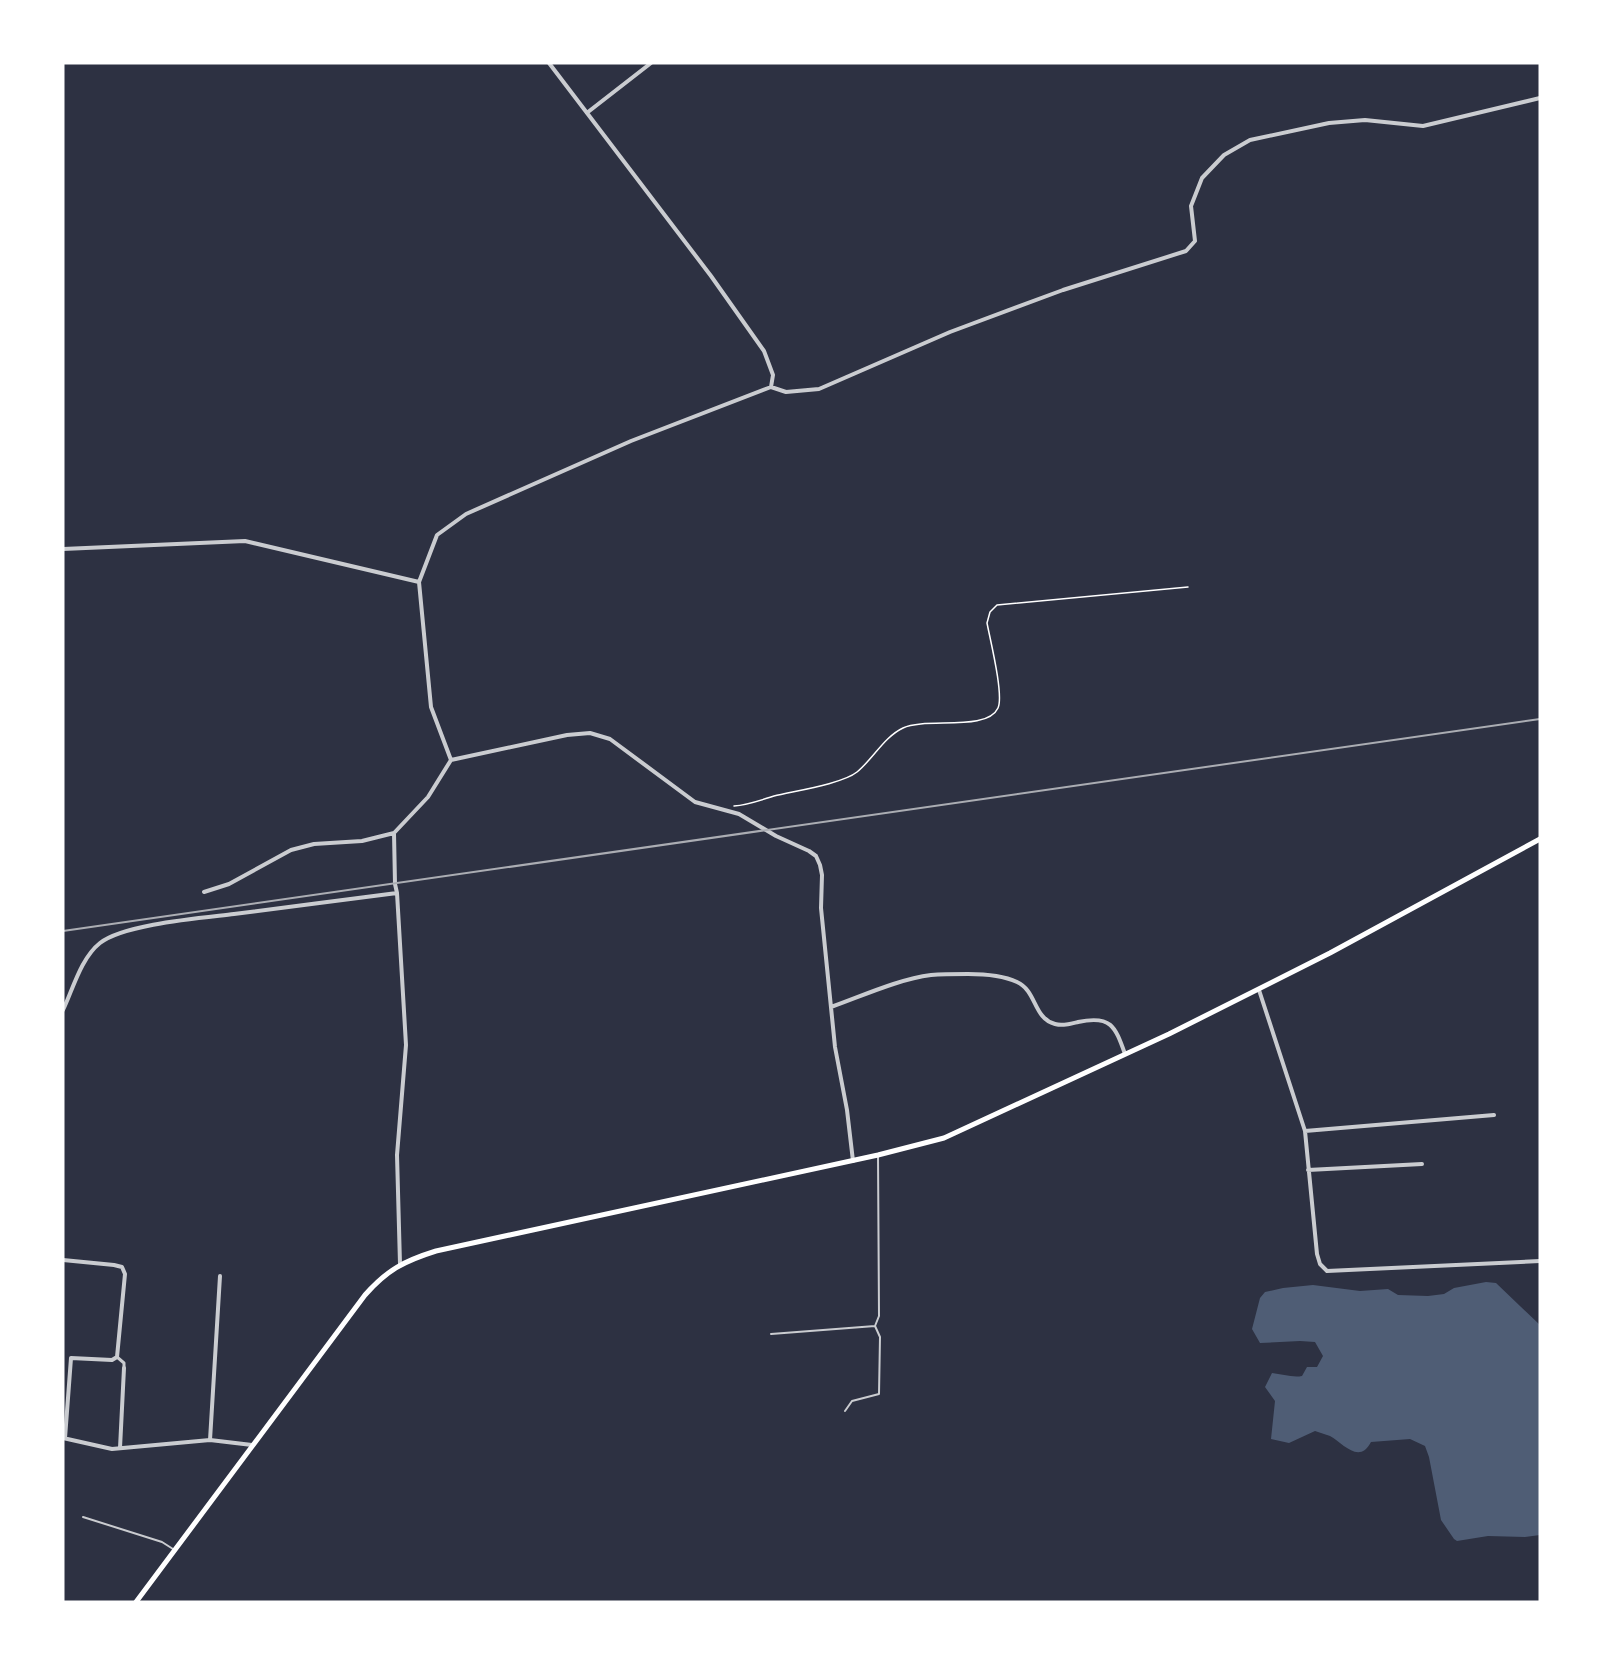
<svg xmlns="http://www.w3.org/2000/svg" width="1603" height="1665" viewBox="0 0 1603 1665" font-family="'Roboto Condensed',sans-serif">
  <rect width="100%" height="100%" fill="#2d3142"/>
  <path fill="#4f5d75" d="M1486,1282L1496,1283L1540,1325V1535L1525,1537L1488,1536L1457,1541L1454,1539L1441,1520L1429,1457L1425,1446L1410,1439L1371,1442C1359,1465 1343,1443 1330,1436C1325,1434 1320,1433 1315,1431L1289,1443L1271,1439L1275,1401L1265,1387L1272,1373C1282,1374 1293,1378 1302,1376L1307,1367H1317L1323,1356L1315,1342L1300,1341L1260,1343L1252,1329L1260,1298L1265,1292L1283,1288L1313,1285L1360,1291L1388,1289L1398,1295L1428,1296L1444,1294L1454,1288Z"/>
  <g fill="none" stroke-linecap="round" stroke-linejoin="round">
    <path stroke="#fff" stroke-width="1.5" d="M734,806C748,805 761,800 774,796C794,791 842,784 857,772C873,759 884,737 903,728C926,717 987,732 998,708C1004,695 990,639 987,623L990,612L997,605L1188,587"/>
    <path stroke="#caccd0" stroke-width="2" d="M771,1334L875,1326L879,1316L878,1155
      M845,1411L852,1401L879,1394L880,1337L875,1326
      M83,1517L162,1542L173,1549"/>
    <path stroke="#caccd0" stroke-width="3" d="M117,1357L124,1363V1368"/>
    <path stroke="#caccd0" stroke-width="4" d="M549,63L711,276L764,351L773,375L771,387
      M588,112L651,63
      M771,387L786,392L819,389L950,332L1063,290L1186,251L1195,241L1191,206L1202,178L1224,155L1250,140L1329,123L1365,120L1423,126L1540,98
      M63,549L245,541L419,582
      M451,760L567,735L590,733L610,739L695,802L739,814L776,836L809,851L816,856L820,865L822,875L821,908L835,1047L847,1110L853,1161
      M451,760L431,707L419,582L437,535L466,514L631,441L771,387
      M204,892L229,884L291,850L314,844L362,841L394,833
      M1259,990L1305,1131L1317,1254L1320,1264L1327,1271L1540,1261
      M831,1007C862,996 899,979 931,975C943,974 956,974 968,974C984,974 1002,975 1017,982C1037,991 1033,1018 1055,1024C1063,1026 1070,1024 1078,1022C1111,1015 1115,1026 1125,1054
      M63,1010C73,989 81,958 100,943C124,924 201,918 234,914C288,907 343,900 397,893
      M1305,1131L1494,1115
      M1308,1170L1422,1164
      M63,1260L114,1265L122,1267L125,1274L117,1357L112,1360L71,1358L65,1438
      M400,1264L397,1155L406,1045L397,893L395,884L394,833L428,797L451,760
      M63,1438L112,1449L210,1440L252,1445
      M210,1440L220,1276
      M120,1448L124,1368"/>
    <path stroke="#fff" stroke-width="5" d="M136,1602L365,1295C387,1270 404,1261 436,1251L878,1155L944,1138L1169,1034L1330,953L1540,839"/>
    <path stroke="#abadb3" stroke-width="2" d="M63,931L1540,719"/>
  </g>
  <rect width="1603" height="1665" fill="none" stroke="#ffffff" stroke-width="129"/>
</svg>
